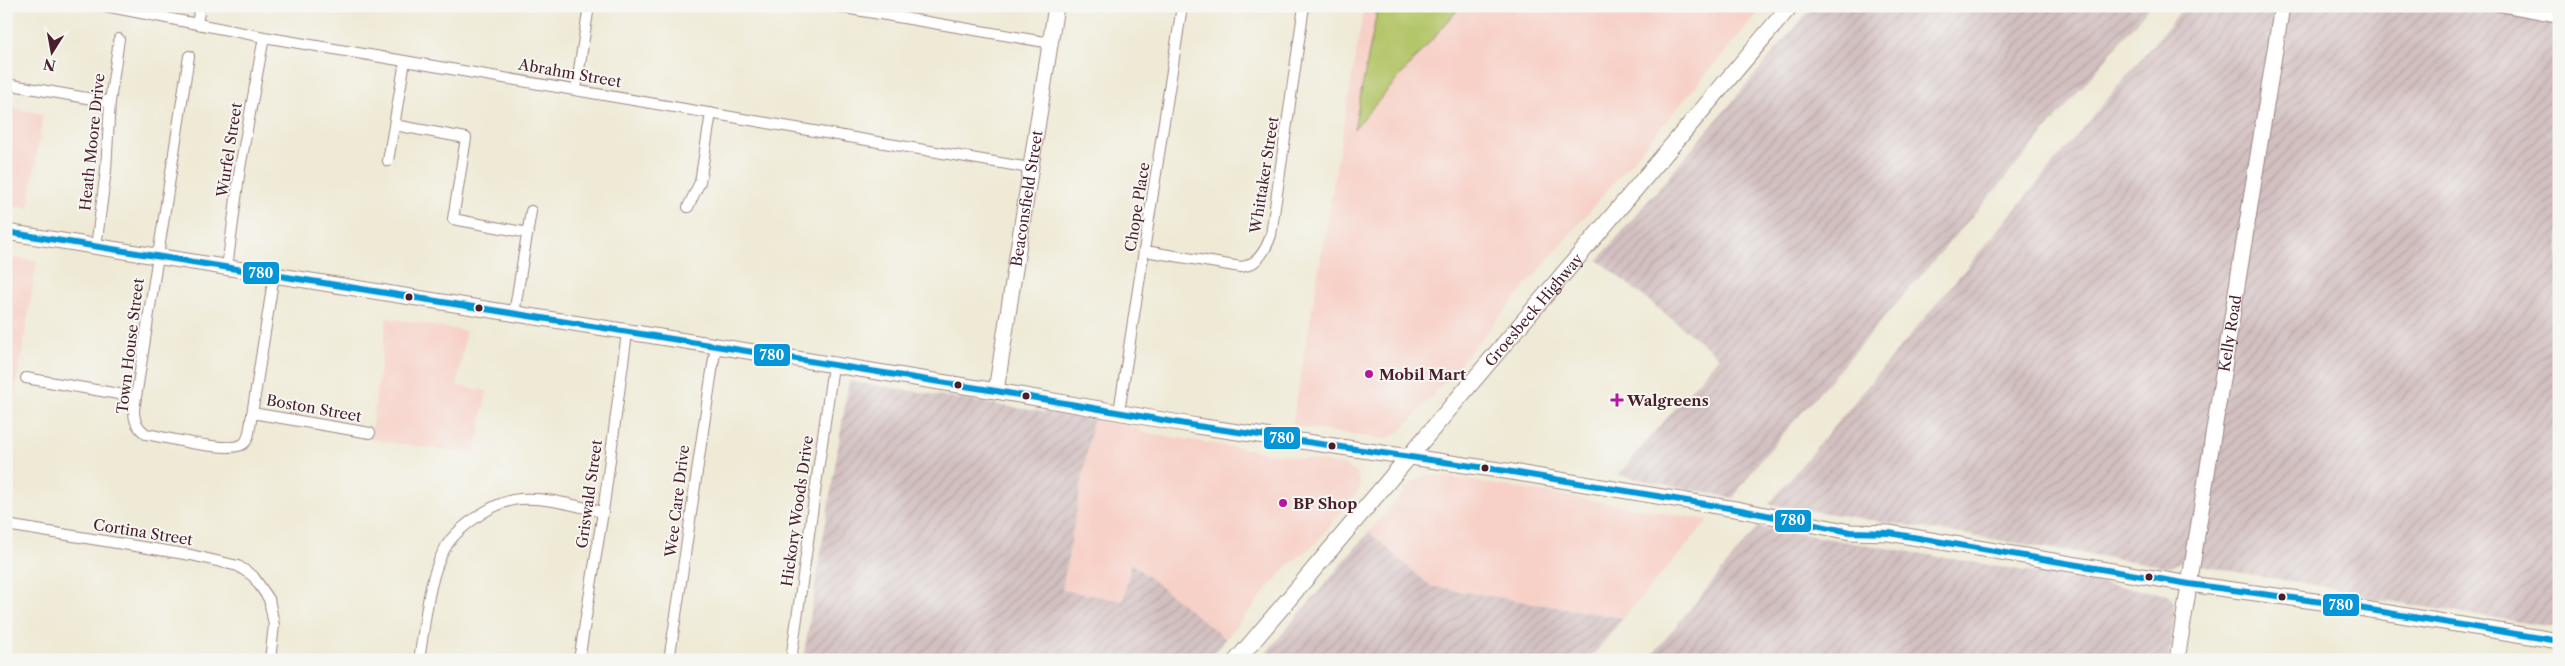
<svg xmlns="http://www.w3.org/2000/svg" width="2565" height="666" viewBox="0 0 2565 666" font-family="'Libre Caslon Text',serif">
  <defs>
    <pattern id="industrial-furrows" width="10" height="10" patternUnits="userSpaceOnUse" patternTransform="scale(1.25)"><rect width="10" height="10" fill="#d2bfc0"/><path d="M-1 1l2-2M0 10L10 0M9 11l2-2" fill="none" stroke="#b6a4a5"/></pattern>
  </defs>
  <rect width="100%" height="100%" fill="#f6f6f2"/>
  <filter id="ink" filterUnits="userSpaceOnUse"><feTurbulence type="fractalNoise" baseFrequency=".02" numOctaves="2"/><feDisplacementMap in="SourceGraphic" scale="10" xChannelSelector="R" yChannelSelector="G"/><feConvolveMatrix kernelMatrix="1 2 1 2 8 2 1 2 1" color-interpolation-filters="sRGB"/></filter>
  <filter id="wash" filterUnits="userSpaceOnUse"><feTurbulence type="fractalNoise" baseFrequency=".0096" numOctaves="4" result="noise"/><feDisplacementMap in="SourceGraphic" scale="20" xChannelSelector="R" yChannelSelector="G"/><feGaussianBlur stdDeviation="1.12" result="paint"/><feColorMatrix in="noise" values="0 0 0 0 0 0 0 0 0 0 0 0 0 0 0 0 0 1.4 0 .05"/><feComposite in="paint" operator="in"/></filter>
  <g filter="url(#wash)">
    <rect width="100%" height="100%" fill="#efead5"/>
    <path fill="#f7d1c8" d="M1364,6H1764L1417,414L1397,434L1385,439L1292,426Z
      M6,107L43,114L29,208L6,205Z
      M6,256L37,261L6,451Z
      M387,318L466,331L457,386L487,391L475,455L370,439Z
      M1093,420L1138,427L1142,432L1343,465L1357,472L1360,484L1359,490L1315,544L1287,566L1226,639L1131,563L1123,601L1062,591Z
      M1427,475H1437L1709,520L1623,618L1430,586L1369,532L1411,483Z"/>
    <path fill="url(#industrial-furrows)" d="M1813,6H2150L2027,153L1759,462L1733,498L1618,475L1719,357L1598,260Z
      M2185,6H2559V628L2374,599L2326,587L2236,572L2183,561L2169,567L1769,504Z
      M849,381L1093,420L1062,590L1123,601L1131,563L1226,639L1208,660H803Z
      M1758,527L2166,594L2172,599L2175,611L2169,660H1648Z
      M1369,532L1430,586L1623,618L1589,660H1260Z"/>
    <path fill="#b4c66a" stroke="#7f724a" d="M1378,6H1461L1354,129Z"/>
  </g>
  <g filter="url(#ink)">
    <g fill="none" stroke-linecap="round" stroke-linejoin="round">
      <g stroke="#9c8480" stroke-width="12">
        <path id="street" d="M105,6L264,37L1030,168
          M833,6L1051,43
          M2500,6L2559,17
          M197,24L200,6
          M189,56L134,410C134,421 137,427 146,434C164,437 229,454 243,444C248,441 249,434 250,427L274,275
          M6,84L110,102
          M576,89L589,6
          M394,125L466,138L453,219L528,233
          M388,161L405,61
          M688,207L700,182L711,113
          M96,247L106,170L110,102L119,39
          M1145,251L1241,267C1258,265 1266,250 1271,235L1304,6
          M227,268L240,168L264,37
          M514,314L531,211
          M26,378L136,397
          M1119,412L1182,6
          M252,413L370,433
          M6,525L191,555L238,566L253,576L269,599L274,625L270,660
          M419,660C425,626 428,574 447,545C455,532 469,522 481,514C492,507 507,500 520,499C547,497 576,506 603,512
          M579,660L603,512L627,333
          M669,660C686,555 699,451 716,346
          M791,660L833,366"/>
      </g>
      <g stroke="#9c8480" stroke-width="17">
        <g id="secondary">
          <path d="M6,232L996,391L1197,426L1506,471L1741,510L1850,532L1889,533L2189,584L2322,602L2559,641"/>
          <path id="s1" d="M996,391L1056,6"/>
          <path id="s2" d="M2177,660L2282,6"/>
        </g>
      </g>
      <g stroke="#9c8480" stroke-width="18">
        <g id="primary">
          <path id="s3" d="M1237,660L1790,6"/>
        </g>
      </g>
      <use href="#street" stroke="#fff" stroke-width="10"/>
      <use href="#secondary" stroke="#fff" stroke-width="15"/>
      <use href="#primary" stroke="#fff" stroke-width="16"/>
      <g stroke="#f6f6f2" stroke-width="10">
        <path id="bus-1" d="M6,232L996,391L1197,426L1506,471L1741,510L1850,532L1889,533L2189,584L2322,602L2559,641"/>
      </g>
      <use href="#bus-1" stroke="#0696d7" stroke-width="6"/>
    </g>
  </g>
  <g fill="#4a1f2b" stroke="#f6f6f2" stroke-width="2">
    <circle cx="409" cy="297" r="4.5"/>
    <circle cx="479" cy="308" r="4.5"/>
    <circle cx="958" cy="385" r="4.5"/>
    <circle cx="1026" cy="396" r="4.5"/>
    <circle cx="1332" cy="446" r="4.5"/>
    <circle cx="1485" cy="468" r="4.5"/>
    <circle cx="2149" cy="577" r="4.5"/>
    <circle cx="2282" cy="597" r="4.5"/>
  </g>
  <g fill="#b5179e" stroke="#f6f6f2" stroke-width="2">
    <circle cx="1369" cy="374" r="5"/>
    <path d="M1614.5 392.5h5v5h5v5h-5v5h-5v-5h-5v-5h5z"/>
    <circle cx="1283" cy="503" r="5"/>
  </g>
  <g text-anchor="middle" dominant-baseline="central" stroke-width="4" stroke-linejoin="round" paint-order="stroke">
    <g font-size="15" fill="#4a1f2b" stroke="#f6f6f2">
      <text transform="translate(570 73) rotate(10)">Abrahm Street</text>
      <text transform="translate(92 142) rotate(-84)">Heath Moore Drive</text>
      <text transform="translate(229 150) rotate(-81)">Wurfel Street</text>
      <text transform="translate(1264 175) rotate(-81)">Whittaker Street</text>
      <text stroke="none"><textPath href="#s1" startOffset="195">Beaconsfield Street</textPath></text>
      <text transform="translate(1137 207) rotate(-81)">Chope Place</text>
      <text stroke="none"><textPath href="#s3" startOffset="459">Groesbeck Highway</textPath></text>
      <text stroke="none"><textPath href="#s2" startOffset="331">Kelly Road</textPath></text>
      <text transform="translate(130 346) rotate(-83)">Town House Street</text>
      <text transform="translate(314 408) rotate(10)">Boston Street</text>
      <text transform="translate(589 494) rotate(-82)">Griswald Street</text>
      <text transform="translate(677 501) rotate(-83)">Wee Care Drive</text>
      <text transform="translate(797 511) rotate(-82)">Hickory Woods Drive</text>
      <text transform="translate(143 532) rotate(9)">Cortina Street</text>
    </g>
    <g font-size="15" font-weight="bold" fill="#4a1f2b" stroke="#f6f6f2" text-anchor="start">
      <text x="1379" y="374">Mobil Mart</text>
      <text x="1627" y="400">Walgreens</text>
      <text x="1293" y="503">BP Shop</text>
    </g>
  </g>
  <g stroke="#f6f6f2" stroke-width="2">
    <rect x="242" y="261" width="38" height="24" rx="5" fill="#0696d7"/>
    <rect x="753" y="343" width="38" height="24" rx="5" fill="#0696d7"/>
    <rect x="1263" y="426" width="38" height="24" rx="5" fill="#0696d7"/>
    <rect x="1774" y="509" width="38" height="24" rx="5" fill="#0696d7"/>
    <rect x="2322" y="593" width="38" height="24" rx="5" fill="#0696d7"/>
  </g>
  <g font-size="14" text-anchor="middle" font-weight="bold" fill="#fff">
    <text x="261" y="278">780</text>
    <text x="772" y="360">780</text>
    <text x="1282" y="443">780</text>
    <text x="1793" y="525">780</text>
    <text x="2341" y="610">780</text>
  </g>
  <rect width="2565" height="666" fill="none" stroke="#f6f6f2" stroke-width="25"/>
  <g transform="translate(52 52) rotate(191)" stroke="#f6f6f2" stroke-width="4" paint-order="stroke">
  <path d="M0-4L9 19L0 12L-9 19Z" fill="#4a1f2b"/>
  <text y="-8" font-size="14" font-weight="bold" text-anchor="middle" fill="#4a1f2b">N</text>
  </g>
</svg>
